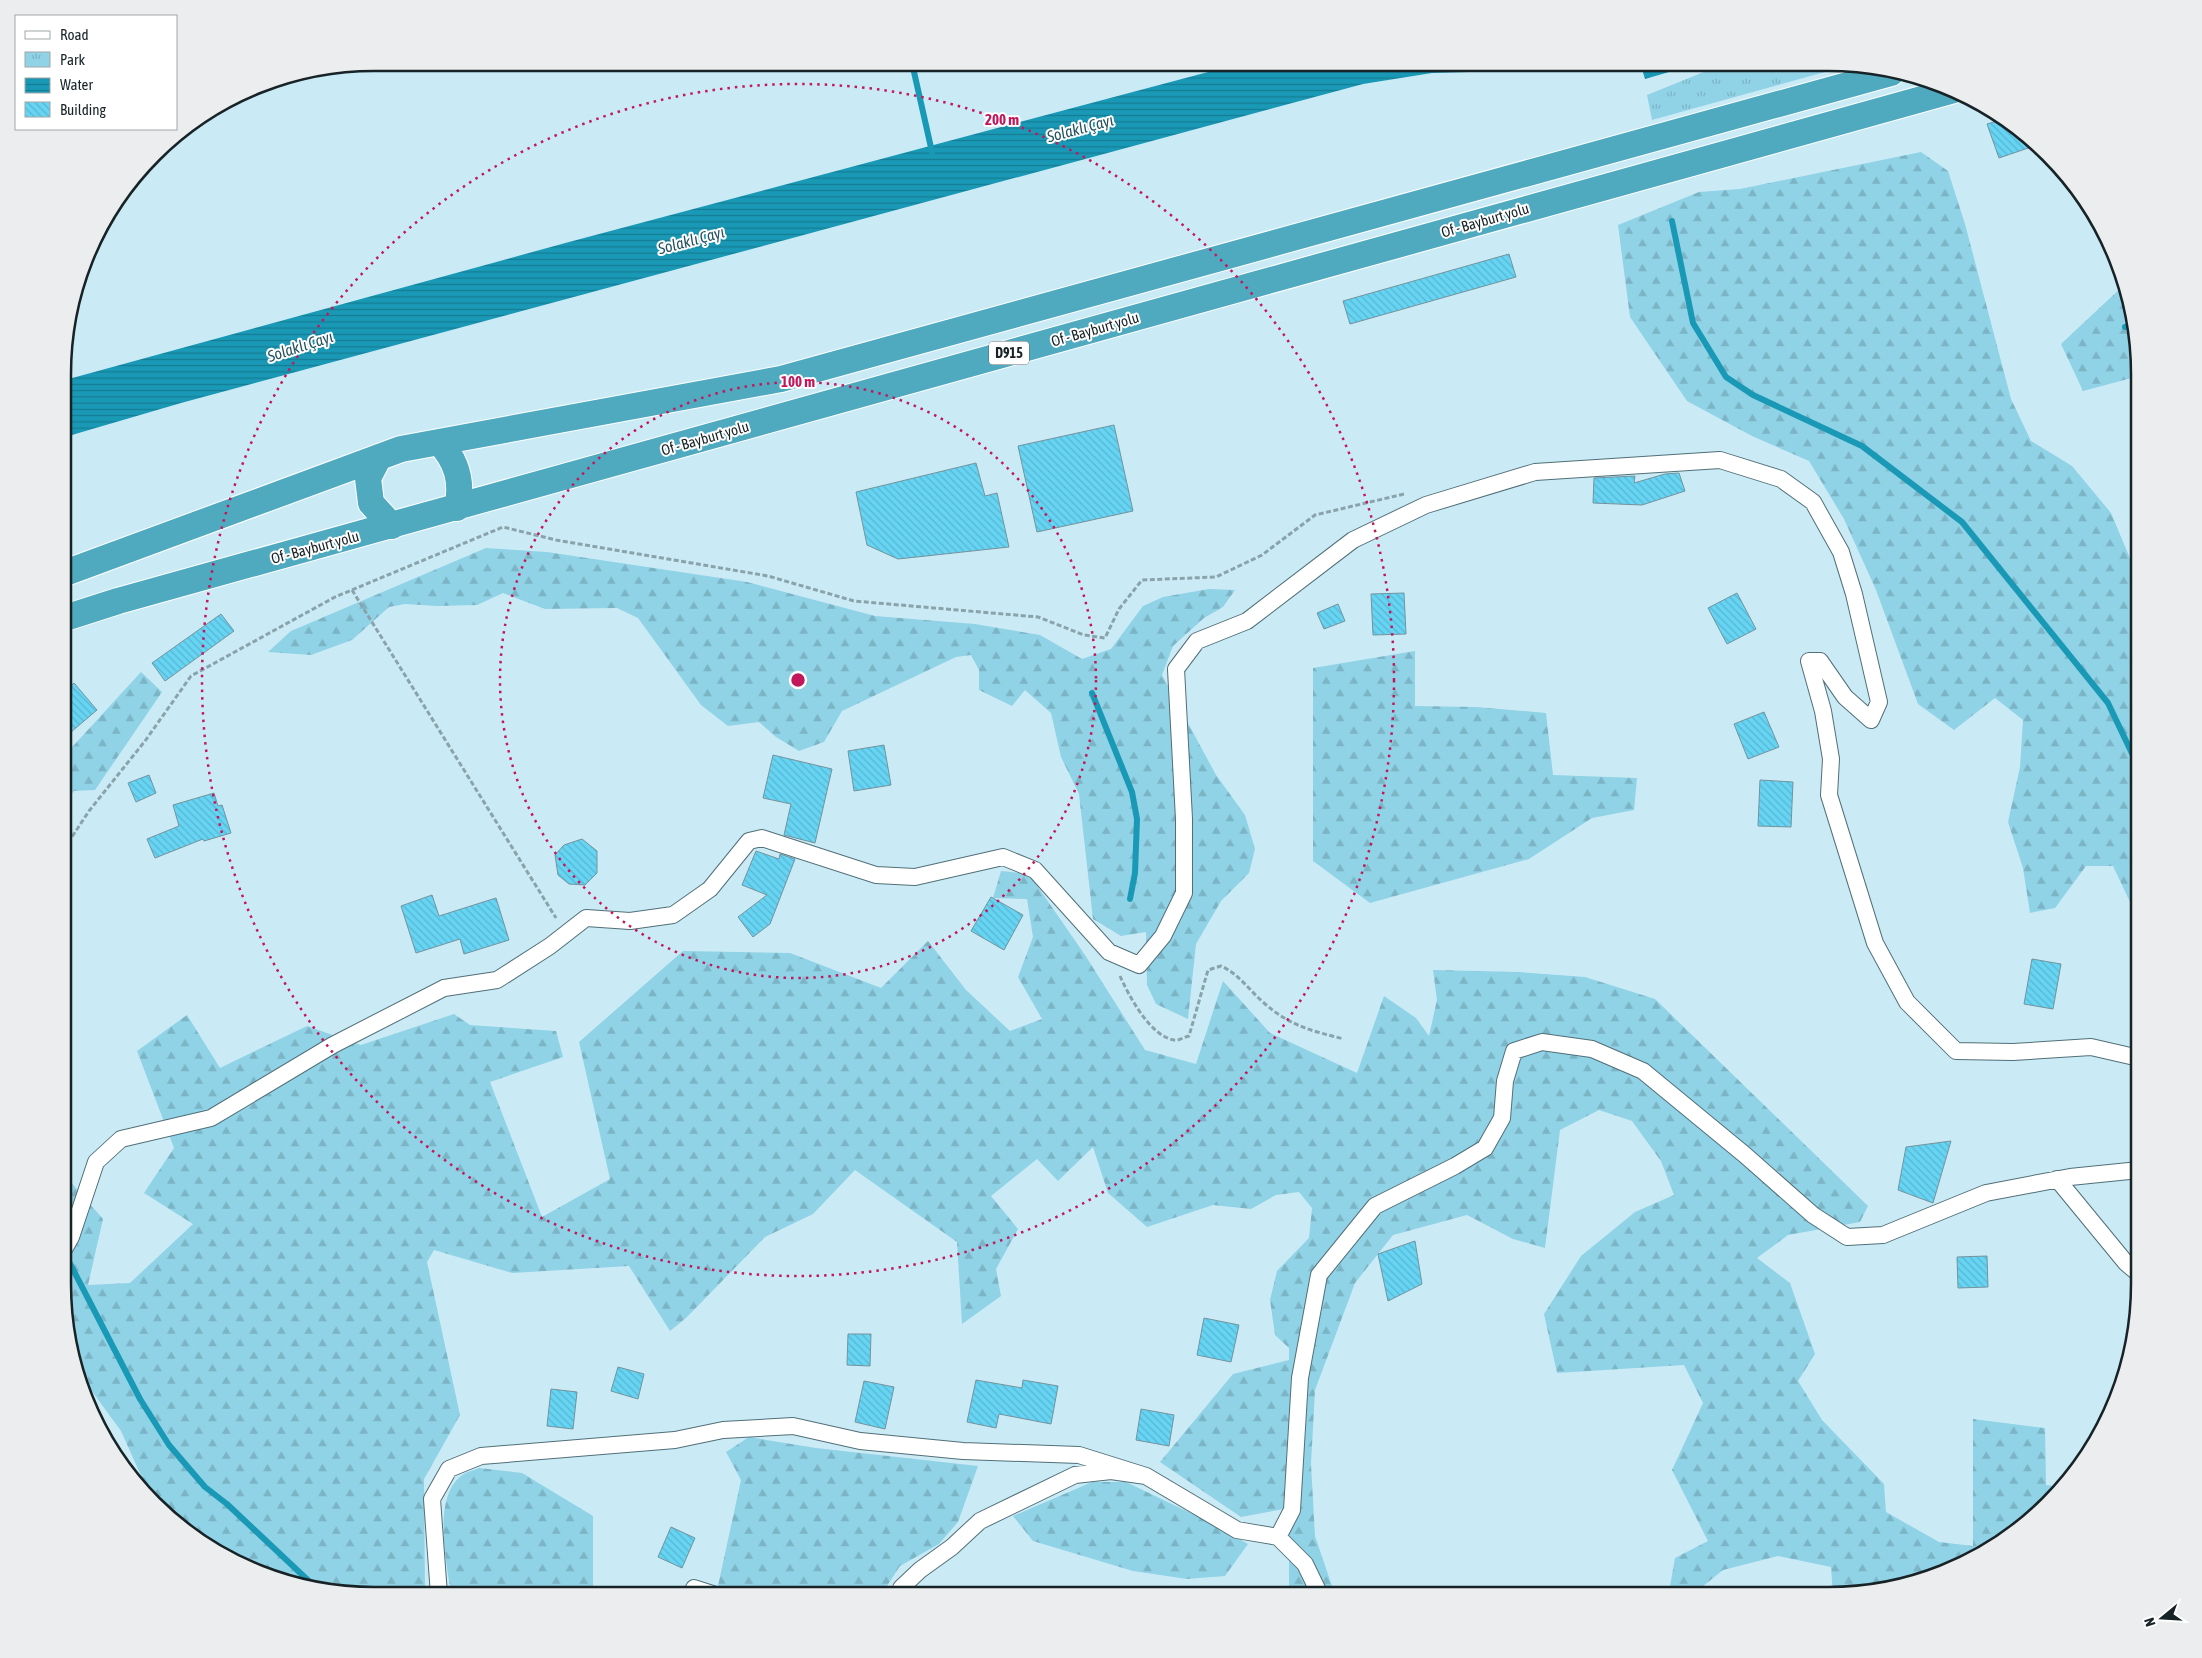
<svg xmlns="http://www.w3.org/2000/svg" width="2202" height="1658" viewBox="0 0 2202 1658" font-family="'Asap Condensed',sans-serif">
  <defs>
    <pattern id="forest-firs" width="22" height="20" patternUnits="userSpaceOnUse" patternTransform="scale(1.25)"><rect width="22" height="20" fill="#90d2e6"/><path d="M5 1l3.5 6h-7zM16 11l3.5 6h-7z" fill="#7bb4c5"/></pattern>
    <pattern id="park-tufts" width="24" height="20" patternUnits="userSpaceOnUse" patternTransform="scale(1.25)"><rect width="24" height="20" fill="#90d2e6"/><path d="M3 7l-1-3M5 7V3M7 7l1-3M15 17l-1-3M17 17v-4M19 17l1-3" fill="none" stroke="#7bb4c5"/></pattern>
    <pattern id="water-rules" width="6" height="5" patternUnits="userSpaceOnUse" patternTransform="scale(1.25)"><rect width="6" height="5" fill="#1999b6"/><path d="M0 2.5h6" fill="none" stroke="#157c94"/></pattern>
    <pattern id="building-back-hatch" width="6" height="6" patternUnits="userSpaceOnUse" patternTransform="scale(1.25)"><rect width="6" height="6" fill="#66d4f3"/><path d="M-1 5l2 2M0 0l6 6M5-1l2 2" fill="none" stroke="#58b6d0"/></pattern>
  </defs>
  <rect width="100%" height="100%" fill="#caebf5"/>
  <path fill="url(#forest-firs)" d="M1921,152L1948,171L1965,224L2011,399L2031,441L2072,466L2111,513L2139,580V921L2113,866H2086L2055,908L2030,913L2023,868L2008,822L2020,767L2023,720L1995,698L1954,730L1918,704L1876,590L1844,519L1809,461L1752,436L1687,401L1630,317L1618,225L1699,192L1740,189Z
    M2124,285L2133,313L2139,376L2083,391L2061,344Z
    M486,548L547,552L747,582L875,616L975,624L1040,635L1082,659L1111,649L1143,606L1163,597L1209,589L1235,590L1223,607L1204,618L1173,646L1162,675L1216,775L1245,815L1255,849L1249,873L1221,901L1196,944L1188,1019L1156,1004L1147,985L1146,932L1121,936L1093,919L1079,794L1061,757L1051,713L1025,690L1012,706L979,690V670L971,655L956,657L842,711L824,742L799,751L776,737L759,722L728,726L701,705L638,618L617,608L545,609L503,593L477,605L437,606L405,604L389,607L352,640L311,655L268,652L291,631Z
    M1415,651V706L1476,707L1546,713L1553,775L1637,778L1634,810L1592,818L1529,859L1370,903L1313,861V668Z
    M141,672L162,692L95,790L74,791L64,801V756Z
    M1001,871L1029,874L1085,955L1145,1050L1196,1064L1223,981L1270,1033L1357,1073L1384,996L1416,1018L1429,1036L1437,1000L1433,970L1519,972L1585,977L1655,999L1868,1206L1860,1222L1788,1235L1757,1258L1790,1283L1815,1354L1798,1381L1822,1420L1884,1484L1886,1512L1939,1542L1973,1546V1419L2045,1428L2046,1485L2063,1487L1965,1563L1889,1589L1833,1595L1831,1567L1778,1556L1723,1570L1692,1595H1672L1669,1592L1675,1558L1708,1541L1672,1470L1703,1403L1684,1365L1557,1373L1544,1314L1581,1256L1635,1212L1674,1195L1661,1161L1632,1121L1599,1110L1560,1130L1545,1248L1513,1239L1467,1215L1393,1235L1355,1283L1315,1390L1311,1464L1315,1536L1335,1595H1289V1508L1241,1517L1160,1462L1233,1374L1289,1360V1348L1275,1335L1270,1300L1277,1271L1309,1238L1312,1208L1299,1192L1276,1195L1251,1209L1213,1205L1147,1227L1108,1193L1093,1147L1058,1181L1037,1159L991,1196L1018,1229L996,1269L1001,1296L962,1324L957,1242L855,1170L813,1214L765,1237L686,1318L670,1331L629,1266L512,1273L434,1250L427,1262L460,1415L424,1479L425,1595H354L255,1572L169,1518L147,1489L121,1431L83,1379L63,1304V1173L103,1219L88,1285L130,1283L193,1224L144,1193L174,1148L137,1051L187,1015L220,1068L307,1026L361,1045L454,1014L470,1025L556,1031L563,1057L490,1082L542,1217L610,1179L579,1042L683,951L790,953L881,988L928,941L966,990L1010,1031L1042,1019L1018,977L1033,937L1027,899L993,898Z
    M749,1437L816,1448L978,1466L958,1522L939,1544L900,1566L883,1592L884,1595H716L741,1480L726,1452Z
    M479,1468L522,1473L593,1516V1595H572L562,1587L531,1595H451C447,1563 432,1499 461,1476C465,1472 473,1471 479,1468Z
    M1092,1482H1126L1205,1520L1248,1544L1225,1576L1187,1579L1133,1571L1033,1541L1013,1516Z"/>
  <path fill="url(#park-tufts)" d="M1726,63H1848L1854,64L1652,120L1647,95Z"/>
  <path fill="url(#water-rules)" d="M1242,63H1539L1542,70L1432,73L1363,84L181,403L65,437V380L569,242Z
    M1640,63H1700L1645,79Z"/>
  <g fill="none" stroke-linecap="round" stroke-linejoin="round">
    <path stroke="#1999b6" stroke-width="6" d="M912,63L932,152
      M1672,221L1693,323L1726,377L1753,395L1862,446L1962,522L2108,703L2139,768
      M2125,327L2135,326
      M1092,693L1132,792L1137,819L1135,873L1130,899
      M64,1252L140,1399L169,1445L205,1487L227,1504L313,1585"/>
  </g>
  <path fill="url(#building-back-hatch)" stroke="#74939d" d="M2001,120L2033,140L2037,145L1999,158L1987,124Z
    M1509,254L1516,277L1350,324L1343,301Z
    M1114,425L1133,511L1037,532L1018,446Z
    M976,463L985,496L997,493L1009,547L898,559L867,545L856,492Z
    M1679,473L1685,491L1642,505L1593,503L1594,478L1635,476L1634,483L1665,474Z
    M1404,593L1406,634L1373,635L1371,594Z
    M1737,593L1756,629L1727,644L1708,608Z
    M1338,604L1345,621L1324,629L1317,613Z
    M221,614L234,631L165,681L152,663Z
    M74,683L97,710L64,738V691Z
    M1764,712L1779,747L1748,759L1734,724Z
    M884,745L891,785L854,791L848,751Z
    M773,755L832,769L815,843L784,835L791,804L763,798Z
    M149,775L156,793L136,802L128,783Z
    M1760,780L1793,782L1791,827L1758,826Z
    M214,793L218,806L222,805L231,833L204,841L203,839L155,858L147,839L179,826L173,805Z
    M582,839L597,851V873L585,885L569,884L558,875L555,855L564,845Z
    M756,851L779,859L780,854L795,859L770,924L753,937L738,917L767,895L742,885Z
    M432,895L439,916L496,898L509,940L464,954L460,939L416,953L401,906Z
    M991,897L1023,915L1004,950L971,931Z
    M2032,959L2061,964L2053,1009L2024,1004Z
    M1951,1141L1933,1203L1898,1190L1906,1147Z
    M1415,1241L1422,1284L1388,1301L1378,1254Z
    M1987,1256L1988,1287L1958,1288L1957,1257Z
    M1204,1318L1239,1325L1231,1362L1197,1355Z
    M848,1334H871L870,1366L847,1365Z
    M618,1367L644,1374L638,1399L611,1391Z
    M976,1380L1022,1388L1023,1380L1058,1386L1051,1424L999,1414L996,1428L967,1422Z
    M864,1381L894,1387L885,1429L855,1422Z
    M551,1389L577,1392L573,1429L547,1426Z
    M1141,1409L1174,1415L1169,1446L1136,1440Z
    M671,1527L695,1538L682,1568L658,1557Z"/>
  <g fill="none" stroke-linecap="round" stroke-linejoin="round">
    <g stroke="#516f78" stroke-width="18">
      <path id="minor" d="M2057,1179L2126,1263L2139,1274
        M63,1251L71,1237L96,1162L121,1139L211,1118L333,1045L444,988L497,980L550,946L586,918L630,921L673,915L710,889L749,841L762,838L876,875L915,877L1003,857L1035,870L1109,952L1139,965L1163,936L1184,893V819L1176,669L1197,641L1247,621L1353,540L1426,505L1535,472L1720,460L1781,479L1813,502L1841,552L1854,594L1879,702L1871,720L1845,697L1820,661H1809L1823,711L1831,759L1829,795L1875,943L1907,1002L1956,1051L2013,1052L2091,1047L2139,1058
        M1278,1537L1292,1510L1300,1378L1319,1275L1375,1206L1455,1166L1485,1148L1502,1118L1505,1081L1514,1051L1542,1042L1592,1049L1643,1071L1745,1155L1813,1215L1847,1237L1883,1235L1986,1193L2070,1177L2139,1170
        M694,1588L716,1595
        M439,1595L432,1499L449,1469L481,1456L675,1440L723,1430L793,1426L860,1441L963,1451L1079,1455L1146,1476
        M901,1595V1588L920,1570L952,1547L980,1521L1075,1475L1111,1471L1146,1476L1237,1530L1278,1537L1305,1564L1320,1595"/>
    </g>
    <g stroke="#fff" stroke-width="28">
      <path id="trunk" d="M439,442C457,461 463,482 457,508
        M379,457L368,478L371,503L392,526
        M65,573L401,449L781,379L1891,73
        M65,618L118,601L1954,90"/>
    </g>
    <path stroke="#8aa3ab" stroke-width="3" stroke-dasharray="5 2.5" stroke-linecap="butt" d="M352,590L556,918
      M64,849L89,811L145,741L191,676L335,597L503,527L556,540L768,576L854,601L1038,617L1084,635L1105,638L1119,609L1142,580L1216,577L1262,555L1315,515L1404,494
      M1120,976C1129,996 1150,1036 1174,1040C1179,1041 1184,1037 1189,1036L1208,970L1221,966C1239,974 1249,990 1264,1003C1290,1026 1312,1031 1344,1039"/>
    <use href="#minor" stroke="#fff" stroke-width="16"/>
    <use href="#trunk" stroke="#4faac0" stroke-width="26"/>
  </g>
  <g fill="none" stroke="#c2185b" stroke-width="2.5" stroke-dasharray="2.5 5">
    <circle cx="798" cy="680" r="298"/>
    <circle cx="798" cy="680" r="596"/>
  </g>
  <g text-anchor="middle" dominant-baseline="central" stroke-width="4" stroke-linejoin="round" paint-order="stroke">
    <rect fill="#fff" stroke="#5d6568" stroke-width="1" x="989" y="341.5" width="40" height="23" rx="4"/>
    <g font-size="14" font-weight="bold" fill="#172327">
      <text x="1009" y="353">D915</text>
    </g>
    <g font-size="15" fill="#172327" stroke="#fff">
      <text transform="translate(1485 220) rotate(-16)">Of - Bayburt yolu</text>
      <text transform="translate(1095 329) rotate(-16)">Of - Bayburt yolu</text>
      <text transform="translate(705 438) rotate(-16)">Of - Bayburt yolu</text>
      <text transform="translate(315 547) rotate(-15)">Of - Bayburt yolu</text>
    </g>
    <g font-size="16" font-style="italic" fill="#235360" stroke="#fff">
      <text transform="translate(1080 128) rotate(-15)">Solaklı Çayı</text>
      <text transform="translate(691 240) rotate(-15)">Solaklı Çayı</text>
      <text transform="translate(300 346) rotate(-18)">Solaklı Çayı</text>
    </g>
  </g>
  <path d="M0 0H2202V1658H0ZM374 71H1828A303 303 0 0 1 2131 374V1284A303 303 0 0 1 1828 1587H374A303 303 0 0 1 71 1284V374A303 303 0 0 1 374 71Z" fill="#ecedee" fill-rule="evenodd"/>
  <path fill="none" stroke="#172327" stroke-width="2.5" d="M374 71H1828A303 303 0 0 1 2131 374V1284A303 303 0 0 1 1828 1587H374A303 303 0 0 1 71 1284V374A303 303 0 0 1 374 71Z"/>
  <circle cx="798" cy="680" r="8" fill="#c2185b" stroke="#fff" stroke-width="2.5"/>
  <g font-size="15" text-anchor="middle" font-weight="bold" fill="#c2185b" stroke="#fff" stroke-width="4" stroke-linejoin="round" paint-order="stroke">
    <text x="1002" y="125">200 m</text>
    <text x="798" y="387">100 m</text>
  </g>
  <rect x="15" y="15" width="162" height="115" fill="#ffffff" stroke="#a2a7a9"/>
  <rect x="25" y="31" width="25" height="8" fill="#ffffff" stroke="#a2a7a9"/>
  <text x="60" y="40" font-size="15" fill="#172327">Road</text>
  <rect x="25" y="52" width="25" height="15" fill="url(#park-tufts)" stroke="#a2a7a9"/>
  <text x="60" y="65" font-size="15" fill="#172327">Park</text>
  <rect x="25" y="78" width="25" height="15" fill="url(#water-rules)" stroke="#a2a7a9"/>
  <text x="60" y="90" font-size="15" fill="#172327">Water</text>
  <rect x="25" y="102" width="25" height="15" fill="url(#building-back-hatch)" stroke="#a2a7a9"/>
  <text x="60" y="115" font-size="15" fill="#172327">Building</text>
  <g transform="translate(2162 1618) rotate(252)" stroke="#ffffff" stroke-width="4" paint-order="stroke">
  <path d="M0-4L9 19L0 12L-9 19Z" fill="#172327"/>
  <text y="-8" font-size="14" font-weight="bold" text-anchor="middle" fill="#172327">N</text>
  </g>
</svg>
